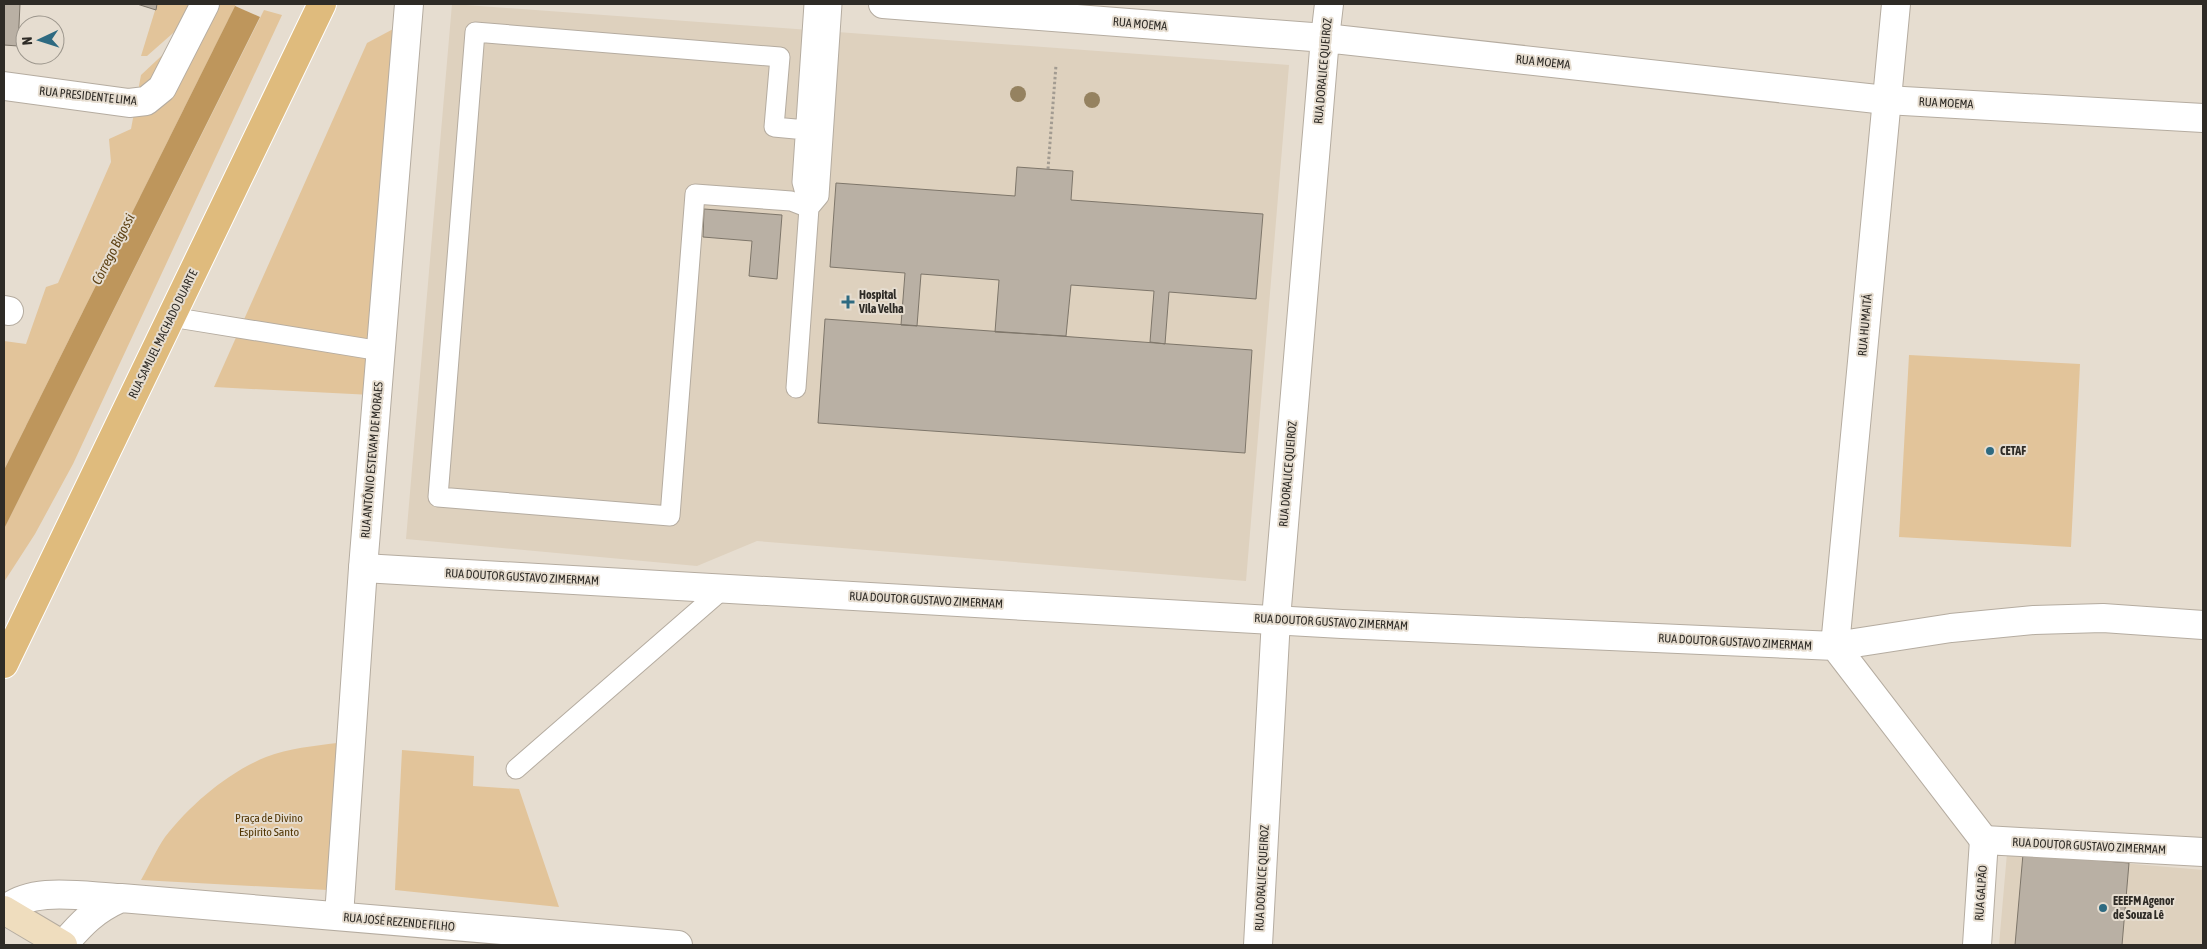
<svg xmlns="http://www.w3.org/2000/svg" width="2207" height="949" viewBox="0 0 2207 949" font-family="'Asap Condensed',sans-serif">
  <rect width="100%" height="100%" fill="#e6ddd0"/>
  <path fill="#ded1be" d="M452,4L1289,65L1246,581L757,541L697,566L406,539Z
    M2007,853L2203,870V945H1999Z"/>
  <path fill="#e2c49a" d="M157,4H206L147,56H141Z
    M217,4H236L4,470V341L26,344L46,287L58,283L111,162L109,139L131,129L141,75Z
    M264,10L282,15L73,464L35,534L4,582V529Z
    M397,27L372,395L214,387L367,43Z
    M1909,355L2080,364L2071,547L1899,537Z
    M337,743L327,890L141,880C149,866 156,850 165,837C191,804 227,773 266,757C289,748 314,746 337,743Z
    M402,750L474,756L473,786L519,789L559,907L395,890Z"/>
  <path fill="#be965c" d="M235,6L260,17L4,529V470Z"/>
  <path fill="#b9b0a4" stroke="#7e766a" d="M4,4H20L18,46L4,45Z
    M137,4H157L156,10Z
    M1017,167L1073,171L1071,200L1263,214L1256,299L1169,292L1165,344L1150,342L1154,291L1071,285L1066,336L995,332L999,280L921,274L917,326L901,325L905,273L830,267L836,183L1015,196Z
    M704,209L782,215L777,279L749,276L752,241L703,237Z
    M825,319L1252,350L1245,453L818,423Z
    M2023,854L2129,863L2122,945H2015Z"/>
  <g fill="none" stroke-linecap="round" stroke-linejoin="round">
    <g stroke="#b5aca0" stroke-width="21">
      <path id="service" d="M806,130L774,127L780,57L475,32L438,497L670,516L695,194L791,201L809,208
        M809,208L819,196L832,4
        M171,317L381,351
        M796,388L809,208L802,182L814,4
        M516,769L723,589"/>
    </g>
    <g stroke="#b5aca0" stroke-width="30">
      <path id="minor" d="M1325,38L1329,4
        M4,86L129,103L146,101L162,88L205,4
        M4,310L9,311
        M363,568L1342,624L1835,646L1951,628L2034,620L2103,618L2203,625
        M1835,646L1896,4
        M1835,646L1984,840"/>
    </g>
    <g stroke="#b5aca0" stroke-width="30">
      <path id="tertiary" d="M883,4L1325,38L1886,100L2203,118
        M4,911C31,885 86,897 121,898L678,945
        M339,916L363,568L409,4
        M63,945C82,923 94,910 121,898
        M1258,945L1276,619L1325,38
        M1977,945L1984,840L2203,852"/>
    </g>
    <g stroke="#b5aca0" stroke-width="30">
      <path id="secondary" d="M4,910L63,945"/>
    </g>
    <g stroke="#fff" stroke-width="30">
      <path id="primary" d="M4,664L322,4"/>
    </g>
    <path stroke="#a29b91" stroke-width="3" stroke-dasharray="2.5 2.5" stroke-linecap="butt" d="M1048,169L1056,65"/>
    <use href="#service" stroke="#fff" stroke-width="19"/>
    <use href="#minor" stroke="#fff" stroke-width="28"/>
    <use href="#tertiary" stroke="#fff" stroke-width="28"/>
    <use href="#secondary" stroke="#efddbe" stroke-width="28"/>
    <use href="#primary" stroke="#dfbb7d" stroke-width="28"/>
  </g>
  <g fill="#958260">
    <circle cx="1018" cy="94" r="8"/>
    <circle cx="1092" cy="100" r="8"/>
  </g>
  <g fill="#2e6a81" stroke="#e6ddd0" stroke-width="2">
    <path d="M845.5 294.5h5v5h5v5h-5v5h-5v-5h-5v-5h5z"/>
    <circle cx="1990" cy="451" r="5"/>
    <circle cx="2103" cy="908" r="5"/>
  </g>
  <g text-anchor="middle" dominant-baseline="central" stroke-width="4" stroke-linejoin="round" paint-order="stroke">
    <g font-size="12" fill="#2e2b26" stroke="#e6ddd0">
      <text transform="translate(1140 24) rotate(5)">RUA MOEMA</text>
      <text transform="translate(1543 62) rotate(6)">RUA MOEMA</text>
      <text transform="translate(1323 71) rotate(-85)">RUA DORALICE QUEIROZ</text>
      <text transform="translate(88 96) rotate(6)">RUA PRESIDENTE LIMA</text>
      <text transform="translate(1946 103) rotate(3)">RUA MOEMA</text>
      <text transform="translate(1865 325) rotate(-85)">RUA HUMAITÁ</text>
      <text transform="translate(163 334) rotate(-64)">RUA SAMUEL MACHADO DUARTE</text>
      <text transform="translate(372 460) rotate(-85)">RUA ANTÔNIO ESTEVAM DE MORAES</text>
      <text transform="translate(1288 474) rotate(-85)">RUA DORALICE QUEIROZ</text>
      <text transform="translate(522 577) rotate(3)">RUA DOUTOR GUSTAVO ZIMERMAM</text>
      <text transform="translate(926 600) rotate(3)">RUA DOUTOR GUSTAVO ZIMERMAM</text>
      <text transform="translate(1331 622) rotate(3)">RUA DOUTOR GUSTAVO ZIMERMAM</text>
      <text transform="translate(1735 642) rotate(3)">RUA DOUTOR GUSTAVO ZIMERMAM</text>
      <text transform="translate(2089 846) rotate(3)">RUA DOUTOR GUSTAVO ZIMERMAM</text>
      <text transform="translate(1262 878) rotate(-87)">RUA DORALICE QUEIROZ</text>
      <text transform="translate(1981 893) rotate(-86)">RUA GALPÃO</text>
      <text transform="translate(399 922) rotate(5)">RUA JOSÉ REZENDE FILHO</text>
    </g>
    <g font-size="12" font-weight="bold" fill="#2e2b26" stroke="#e6ddd0" text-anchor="start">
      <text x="859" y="295">Hospital<tspan x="859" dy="14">Vila Velha</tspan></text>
      <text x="2000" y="451">CETAF</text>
      <text x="2113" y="901">EEEFM Agenor<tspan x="2113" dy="14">de Souza Lê</tspan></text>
    </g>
    <g font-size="12" fill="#523705" stroke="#e6ddd0">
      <text x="269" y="818">Praça de Divino<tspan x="269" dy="14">Espírito Santo</tspan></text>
    </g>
    <g font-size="14" font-style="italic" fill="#5f4315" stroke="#e6ddd0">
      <text transform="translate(113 249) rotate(-63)">Córrego Bigossi</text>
    </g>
  </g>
  <rect width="2207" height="949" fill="none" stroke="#2e2b26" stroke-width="10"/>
  <g transform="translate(40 40) rotate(266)"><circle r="24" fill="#e6ddd0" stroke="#9c968c"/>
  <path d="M0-4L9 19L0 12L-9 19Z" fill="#2e6a81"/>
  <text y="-8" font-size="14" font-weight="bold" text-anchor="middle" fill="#2e2b26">N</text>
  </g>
</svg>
